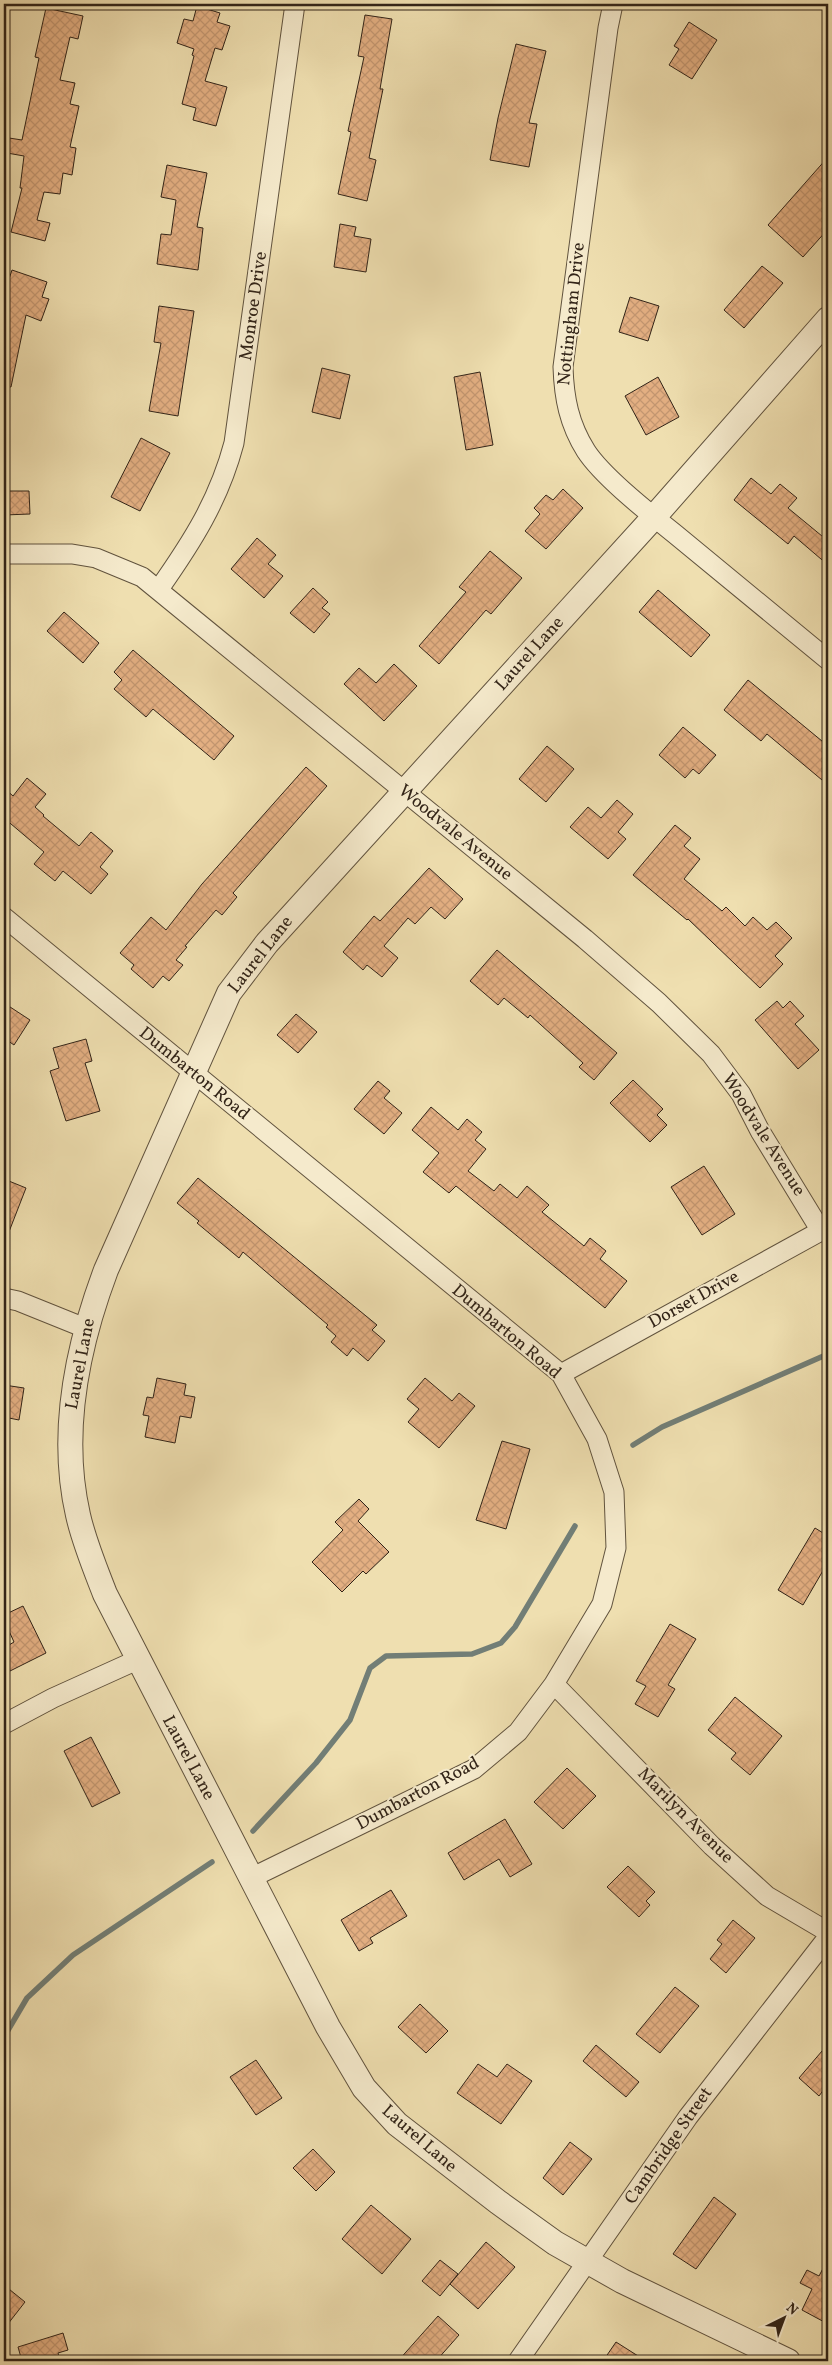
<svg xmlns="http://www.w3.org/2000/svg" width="832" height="2365" viewBox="0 0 832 2365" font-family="Vollkorn,serif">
  <defs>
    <pattern id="building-cross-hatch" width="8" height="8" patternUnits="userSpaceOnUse" patternTransform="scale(1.25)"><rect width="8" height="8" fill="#e3af82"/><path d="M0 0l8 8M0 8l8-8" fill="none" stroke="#c39670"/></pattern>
  </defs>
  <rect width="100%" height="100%" fill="#efdfb0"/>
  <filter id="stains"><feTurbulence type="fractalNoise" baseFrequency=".004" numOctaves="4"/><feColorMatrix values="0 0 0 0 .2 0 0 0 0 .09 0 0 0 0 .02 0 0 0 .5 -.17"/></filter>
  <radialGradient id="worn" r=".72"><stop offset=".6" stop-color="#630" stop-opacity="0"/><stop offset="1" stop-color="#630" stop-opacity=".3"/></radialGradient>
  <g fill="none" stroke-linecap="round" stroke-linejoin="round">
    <path stroke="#727e76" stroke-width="5.5" d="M633,1445L662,1427L828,1354
      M253,1831L316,1763L350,1720L370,1668L386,1656L472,1654L501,1643L515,1627L575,1526
      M4,2037L27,1998L73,1955L212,1862"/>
  </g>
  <path fill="url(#building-cross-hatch)" stroke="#322418" d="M197,6L220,13L217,22L230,26L222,50L215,48L205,81L227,87L216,126L193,120L196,108L182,104L194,56L192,55L194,49L177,43L184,19L193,21Z
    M46,8L83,16L78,39L70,37L60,80L75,83L70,104L79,106L70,147L76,148L72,175L63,173L60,194L44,192L37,220L50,223L45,241L11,232L22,188H20L24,156L7,153L9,138L22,140L39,58L35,57Z
    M365,15L392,19L380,89H383L369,158L376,160L367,201L338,194L351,132L348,131L364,57L358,56Z
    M689,22L717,40L692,79L669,65L679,49L674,46Z
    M516,44L546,51L529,123L537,124L529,167L490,160L498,118Z
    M828,157V229L803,257L768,225Z
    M167,165L207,173L197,227L203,228L198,270L157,264L161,234L171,235L176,200L161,197Z
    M340,224L356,227L354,236L371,239L366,272L334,267Z
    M762,266L783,283L744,328L724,310Z
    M12,270L47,282L42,297L49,299L41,321L26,315L11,387L4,386V294Z
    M630,297L659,306L648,341L619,332Z
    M159,306L194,311L178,416L149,411L161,343L154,342Z
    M322,368L350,375L340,419L312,412Z
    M480,372L493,445L466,450L454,377Z
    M658,377L679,417L646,435L625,396Z
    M141,438L170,453L140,511L111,497Z
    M751,478L771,494L780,484L797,498L788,508L828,541V565L794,536L788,544L734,500Z
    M563,489L583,508L546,549L525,531L540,514L534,508L546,495L553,500Z
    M4,491H29L30,514L4,515Z
    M257,538L276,555L268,564L283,576L264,598L231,569Z
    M490,551L522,578L491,614L486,610L439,664L419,646L466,592L459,587Z
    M313,588L328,602L322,608L330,614L314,633L290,613Z
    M658,590L710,635L691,657L639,612Z
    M64,612L99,643L83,663L47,631Z
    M133,650L234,736L214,760L153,709L146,717L114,689L122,680L114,672Z
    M394,664L417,686L384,721L344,684L359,668L376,683Z
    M748,680L828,746V785L767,734L761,741L724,710Z
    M683,727L716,755L699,774L693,769L685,778L659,755Z
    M547,746L574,769L546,802L519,779Z
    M306,767L327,786L233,893L237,897L222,915L216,910L185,946L187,947L176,960L183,965L169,981L163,976L153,988L131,969L134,965L120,953L151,917L166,930L202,884Z
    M27,778L46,794L35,807L44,815L43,816L79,846L91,832L113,851L100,867L108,874L91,894L63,871L55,881L34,864L44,852L4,818V788L13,796Z
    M617,800L633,814L618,832L626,839L608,859L570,827L588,807L601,818Z
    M675,825L691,838L684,846L700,859L684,879L722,911L726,907L745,926L753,917L767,930L776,922L792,938L775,956L783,964L760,988L688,919L687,920L633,875Z
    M429,868L463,899L445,919L431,907L415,924L408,918L384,946L398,958L382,977L367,965L363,970L343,952L374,916L380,921Z
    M497,950L617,1053L594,1080L579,1067L583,1063L530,1015L528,1018L504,998L498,1005L470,981Z
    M777,1001L783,1008L790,1001L804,1016L795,1024L819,1050L798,1069L755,1020Z
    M4,1003L30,1020L14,1045L4,1038Z
    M296,1014L317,1032L298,1053L277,1035Z
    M86,1039L92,1061L85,1063L100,1111L66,1121L50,1071L59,1068L53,1048Z
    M633,1080L663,1109L657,1115L667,1125L650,1142L610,1103Z
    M378,1081L390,1091L384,1098L402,1113L384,1134L354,1109Z
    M431,1107L458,1130L467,1119L482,1132L475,1140L486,1149L468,1171L494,1191L500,1184L517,1198L527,1186L549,1205L542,1212L584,1246L590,1238L606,1251L600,1259L627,1281L605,1308L456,1186L449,1193L423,1172L439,1153L412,1130Z
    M704,1166L735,1214L702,1235L671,1187Z
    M198,1178L377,1325L372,1330L385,1341L368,1361L353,1348L347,1356L331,1342L336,1336L326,1327L328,1325L243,1252L239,1258L197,1223L199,1221L177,1203Z
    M4,1179L26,1188L5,1242H4Z
    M157,1378L186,1384L184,1395L195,1397L191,1418L180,1416L175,1443L145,1437L149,1416L143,1415L147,1397L153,1398Z
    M425,1378L452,1401L459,1393L475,1406L439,1448L408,1422L419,1409L407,1399Z
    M4,1385L24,1388L19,1420L4,1417Z
    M502,1441L530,1449L506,1529L476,1520Z
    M359,1499L369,1509L358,1521L389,1552L366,1574L363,1571L342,1592L312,1562L343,1530L335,1522Z
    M815,1528L828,1536V1562L803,1605L778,1590Z
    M23,1606L46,1653L8,1672L4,1663V1648L14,1642L4,1620V1615Z
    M670,1624L696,1639L668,1685L675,1689L658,1717L635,1704L646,1686L636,1681Z
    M735,1697L782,1736L750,1775L731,1759L736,1753L708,1730Z
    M91,1737L120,1793L92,1807L64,1751Z
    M567,1768L596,1796L563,1829L534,1802Z
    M505,1819L532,1864L510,1877L499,1859L464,1880L448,1853Z
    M628,1866L655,1892L646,1901L650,1905L639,1917L607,1887Z
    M391,1890L407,1916L370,1938L373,1943L359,1951L341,1920Z
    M733,1920L755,1938L726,1973L710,1959L722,1944L717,1940Z
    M675,1987L699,2006L660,2053L636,2034Z
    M420,2004L448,2031L426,2053L398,2027Z
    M828,2044V2084L819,2096L799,2078Z
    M596,2045L639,2082L626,2097L583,2061Z
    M256,2060L282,2098L256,2115L230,2077Z
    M478,2064L497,2077L507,2064L532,2081L501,2124L457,2093Z
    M570,2142L592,2159L563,2195L543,2178Z
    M313,2149L335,2172L316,2191L293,2168Z
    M714,2197L736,2214L696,2269L673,2254Z
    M371,2205L411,2239L382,2274L342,2239Z
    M486,2242L515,2267L478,2309L450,2284Z
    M828,2259V2324L802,2310L812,2289L800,2283L807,2270L819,2276Z
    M440,2260L458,2274L440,2296L422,2281Z
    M4,2285L25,2302L4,2329Z
    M438,2316L459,2335L436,2361H398Z
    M63,2333L68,2350L58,2353L60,2361H22L18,2347Z
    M616,2342L646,2361H603Z"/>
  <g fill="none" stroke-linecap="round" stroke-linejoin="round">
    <g stroke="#61533e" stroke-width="21">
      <path id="minor" d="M613,4L608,28L563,367C564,398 569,424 586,451C603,477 649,513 675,534C726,576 777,618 828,660
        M4,554H72L96,558L142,577L585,939L659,1003L711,1054L741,1094L760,1131L821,1231
        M159,589C192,542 219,500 234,443L295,4
        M4,917L561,1374L597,1439L614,1492L616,1548L602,1604L554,1684L518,1732L474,1769L251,1878
        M4,1298L18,1301L85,1328
        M561,1374L828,1227
        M554,1684L712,1846L767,1896L828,1932
        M4,1724L53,1698L137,1660
        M518,2361L688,2117L828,1937"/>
    </g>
    <g stroke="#61533e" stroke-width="26">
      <path id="tertiary" d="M788,2361L622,2281L555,2243L498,2202L397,2124L364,2088L328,2027L105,1594C95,1568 84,1542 78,1515C59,1432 77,1347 106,1270L229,993L267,943L654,517L828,319"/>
    </g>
    <use href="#minor" stroke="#f5eacc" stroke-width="19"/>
    <use href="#tertiary" stroke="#f5eacc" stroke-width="24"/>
  </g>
  <g text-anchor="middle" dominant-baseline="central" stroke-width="4" stroke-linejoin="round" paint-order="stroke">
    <g font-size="18" fill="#322418" stroke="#f5eacc">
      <text transform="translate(254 306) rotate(-82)">Monroe Drive</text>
      <text transform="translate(572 314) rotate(-84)">Nottingham Drive</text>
      <text transform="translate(530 654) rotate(-48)">Laurel Lane</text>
      <text transform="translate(455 833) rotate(39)">Woodvale Avenue</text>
      <text transform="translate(261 955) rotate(-52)">Laurel Lane</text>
      <text transform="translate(194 1074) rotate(39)">Dumbarton Road</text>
      <text transform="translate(763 1135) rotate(58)">Woodvale Avenue</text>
      <text transform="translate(694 1300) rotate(-29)">Dorset Drive</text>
      <text transform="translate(506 1332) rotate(40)">Dumbarton Road</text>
      <text transform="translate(81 1364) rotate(-79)">Laurel Lane</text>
      <text transform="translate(188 1758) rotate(62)">Laurel Lane</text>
      <text transform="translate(418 1794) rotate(-28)">Dumbarton Road</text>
      <text transform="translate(685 1816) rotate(45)">Marilyn Avenue</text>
      <text transform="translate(419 2139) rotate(41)">Laurel Lane</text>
      <text transform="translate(669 2146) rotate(-55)">Cambridge Street</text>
    </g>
  </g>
  <rect width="832" height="2365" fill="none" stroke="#efdfb0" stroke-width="20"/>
  <rect x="5" y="5" width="822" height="2355" fill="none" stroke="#322418" stroke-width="2.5"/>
  <rect x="10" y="10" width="812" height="2345" fill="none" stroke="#322418"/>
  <g transform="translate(784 2318) rotate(42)" stroke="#f5eacc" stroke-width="4" paint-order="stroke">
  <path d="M0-4L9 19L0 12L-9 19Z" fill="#322418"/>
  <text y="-8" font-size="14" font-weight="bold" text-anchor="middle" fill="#322418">N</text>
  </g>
  <rect width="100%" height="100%" filter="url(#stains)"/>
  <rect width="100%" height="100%" fill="url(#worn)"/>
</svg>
